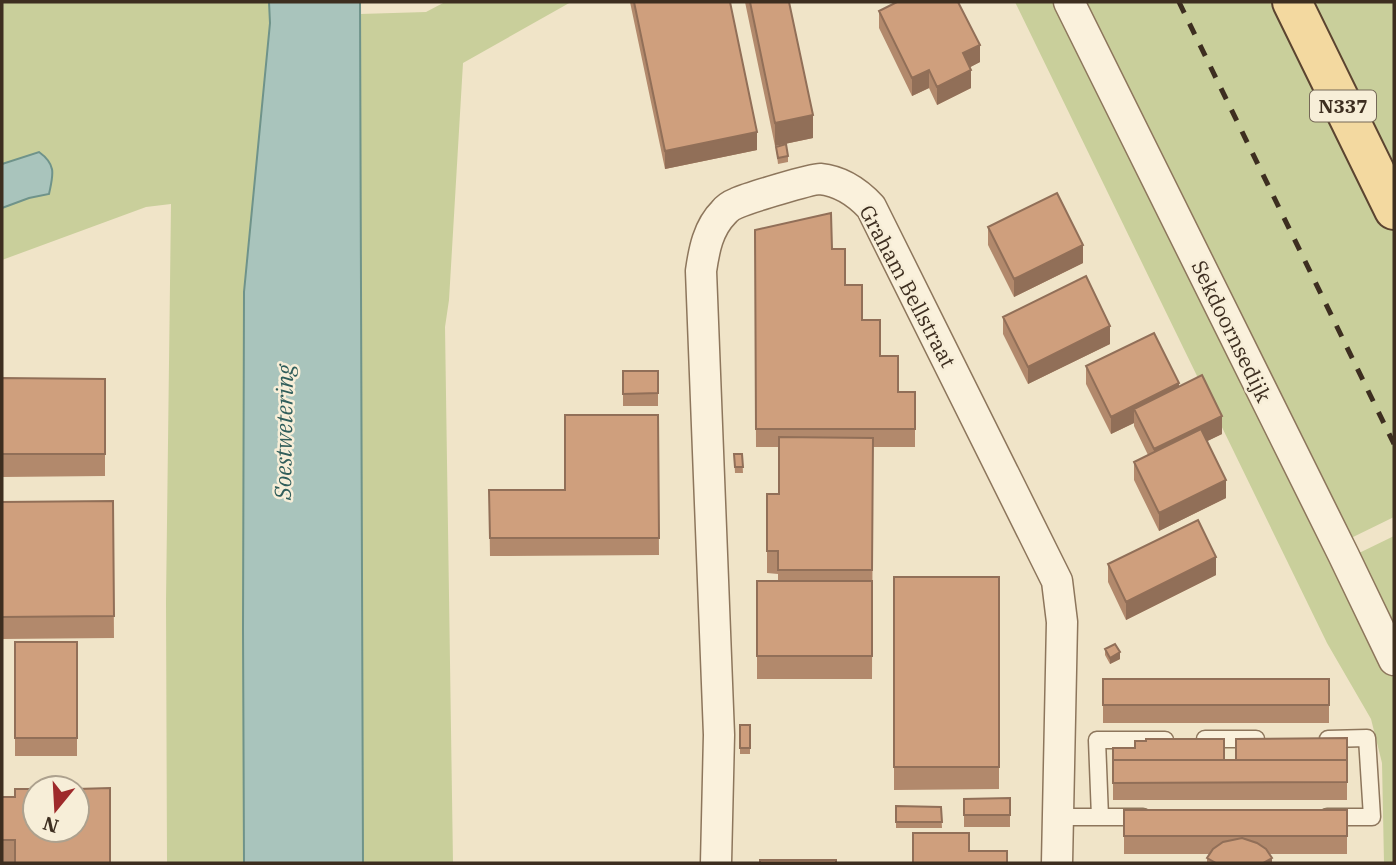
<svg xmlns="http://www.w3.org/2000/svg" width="1396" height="865" viewBox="0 0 1396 865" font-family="'IBM Plex Serif',serif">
  <rect width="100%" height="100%" fill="#f0e4c8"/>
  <path fill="#c9cf9b" d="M2,2H269L270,23L244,292L243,628L244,863H167L166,602L171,204L146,207L2,260V208L29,198L48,194L39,152L2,164Z
    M445,2H571L463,63L449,300L445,327L453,863H363L360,14L426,12Z
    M1015,2H1059L1339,563L1394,680V863H1384L1382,763L1371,719L1327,643Z
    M1079,2H1286L1394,225V517L1349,539Z
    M1314,2H1394V166Z
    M1394,536V643L1357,554Z"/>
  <path fill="#a9c4bc" stroke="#6f938a" stroke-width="2" d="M269,2H360L363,863H244L243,628L244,292L270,23Z
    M39,152C57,165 53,175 49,194L29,198L2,208V164Z"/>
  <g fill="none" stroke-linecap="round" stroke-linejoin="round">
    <g stroke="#8d765c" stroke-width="19">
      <path id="lane" d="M1205,739H1256
        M1058,817H1143
        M1100,817L1097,740H1165
        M1327,817H1372L1367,738L1328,739"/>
    </g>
    <g stroke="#8d765c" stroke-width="33">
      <path id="street" d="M1069,2L1343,554L1394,660
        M716,863L719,735L701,271C704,250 708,228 724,212C727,208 732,205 737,203C748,198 811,179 820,179C840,181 858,193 871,207L1057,581L1062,622L1057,863"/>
    </g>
    <g stroke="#5b4430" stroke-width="42">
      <path id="primary" d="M1292,2L1394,210"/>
    </g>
    <use href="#lane" stroke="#faf1dc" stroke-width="16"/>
    <use href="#street" stroke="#faf1dc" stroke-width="30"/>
    <use href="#primary" stroke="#f3d9a0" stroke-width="38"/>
    <path stroke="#3d2e20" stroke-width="5" stroke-dasharray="12 12" stroke-linecap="butt" d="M1179,2L1394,444"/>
  </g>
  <path fill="#b2896c" d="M630,2H730L757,150L665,169Z
    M745,2H789L813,138L775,146Z
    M879,11L980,62L970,67L971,88L937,105L929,88L912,96L879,28Z
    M776,147L788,156V162L778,164Z
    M988,227L1083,263L1014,297L988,245Z
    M755,230L832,249L845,285L898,392H915V447H873L872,679H757V581H778V574L767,573V494H779V447H756Z
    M1003,317L1110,344L1028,384L1003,334Z
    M1086,366L1179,387L1222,434L1207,441L1226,498L1159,531L1134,480V462L1148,455L1134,426V423L1111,434L1086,384Z
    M623,371H658V406H623Z
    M2,378L105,379V476L2,477Z
    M658,415L659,555L490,556L489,490H565Z
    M734,454H742L743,473H735Z
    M113,501L114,638L2,639V502Z
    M1108,564L1216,575L1126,620L1108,582Z
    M894,577H999V789L894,790Z
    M15,642H77V756H15Z
    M1105,649L1120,659L1110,664L1105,655Z
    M1103,679H1329V723H1103Z
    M740,725H750V754H740Z
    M1347,738V800H1113V748L1224,760H1236Z
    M2,797H15V862H2Z
    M1010,798V827H964V799Z
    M896,806L941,807L942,828H896Z
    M1124,810H1347V854H1269L1272,863H1207V858L1209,854H1124Z"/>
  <path fill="#916f58" d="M980,45V62L963,71V53Z
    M929,70V88L912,96V78Z
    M971,70V88L937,105V87Z
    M813,115V138L775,146V123Z
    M757,132V150L665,169V151Z
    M1083,245V263L1014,297V279Z
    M1110,326V344L1028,384V367Z
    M1179,383V401L1134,409V423L1111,434V417Z
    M1222,416V434L1154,467V449Z
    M1226,480V498L1159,531V513Z
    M1216,557V575L1126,620V602Z
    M1120,652V659L1110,664V658Z
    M1272,858V863H1263Z"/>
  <path fill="#cf9f7d" stroke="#916f58" stroke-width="2" d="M634,2H730L757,132L665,151Z
    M750,2H789L813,115L775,123Z
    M897,2H958L980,45L963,53L971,70L937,87L929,70L912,78L879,11Z
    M786,144L788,156L778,158L776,147Z
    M1057,193L1083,245L1014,279L988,227Z
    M831,213L832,249H845V285H862V320H880V356H898V392H915V429H756L755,230Z
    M1086,276L1110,326L1028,367L1003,317Z
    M1154,333L1179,383L1111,417L1086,366Z
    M623,371H658V393L623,394Z
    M1202,375L1222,416L1154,449L1134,409Z
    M2,378L105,379V454H2Z
    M565,415H658L659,538H490L489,490H565Z
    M1201,429L1226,480L1159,513L1134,462Z
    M779,437L873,438L872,570H778V551H767V494H779Z
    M734,454H742L743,467H735Z
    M113,501L114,616L2,617V502Z
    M1198,520L1216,557L1126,602L1108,564Z
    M894,577H999V767H894Z
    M757,581H872V656H757Z
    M15,642H77V738H15Z
    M1115,644L1120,652L1110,658L1105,649Z
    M1103,679H1329V705H1103Z
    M740,725H750V748H740Z
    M1347,738V765V760H1236V739Z
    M1146,739H1224V760H1113V763V748H1135V741H1146Z
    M1113,760H1347V782L1113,783Z
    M110,788V863H15V840H2V797H15V789H35V830H77V789Z
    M1010,798V815H964V799Z
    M896,806L941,807L942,822H896Z
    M1124,810H1347V836H1124Z
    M913,833H969V851H1007V863H913Z
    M1242,838L1257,843L1266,849L1272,858L1263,863H1216L1207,858L1213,849L1223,842Z
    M760,860H836V863H760Z"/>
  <g text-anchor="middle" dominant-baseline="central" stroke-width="5" stroke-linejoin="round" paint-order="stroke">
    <rect fill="#f7eed8" stroke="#756857" stroke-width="2" x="1310" y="90.5" width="66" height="31" rx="5"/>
    <g font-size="19" font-weight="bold" fill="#3d2e20">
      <text x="1343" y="106">N337</text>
    </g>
    <g font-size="21" fill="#3d2e20" stroke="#f7eed8">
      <text transform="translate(908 286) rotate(62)">Graham Bellstraat</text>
      <text transform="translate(1232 331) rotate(64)">Sekdoornsedijk</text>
    </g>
    <g font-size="23" font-style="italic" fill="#2f5d5a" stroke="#f7eed8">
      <text transform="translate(283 432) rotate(-89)">Soestwetering</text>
    </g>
  </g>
  <rect width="1396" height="865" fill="none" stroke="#3d2e20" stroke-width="7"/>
  <g transform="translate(56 809) rotate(198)"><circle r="33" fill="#f7eed8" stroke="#ada18e" stroke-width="2"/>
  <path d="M0-5L12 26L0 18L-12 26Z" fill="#9e2a2b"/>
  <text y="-10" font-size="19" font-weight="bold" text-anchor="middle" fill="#3d2e20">N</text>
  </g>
</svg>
